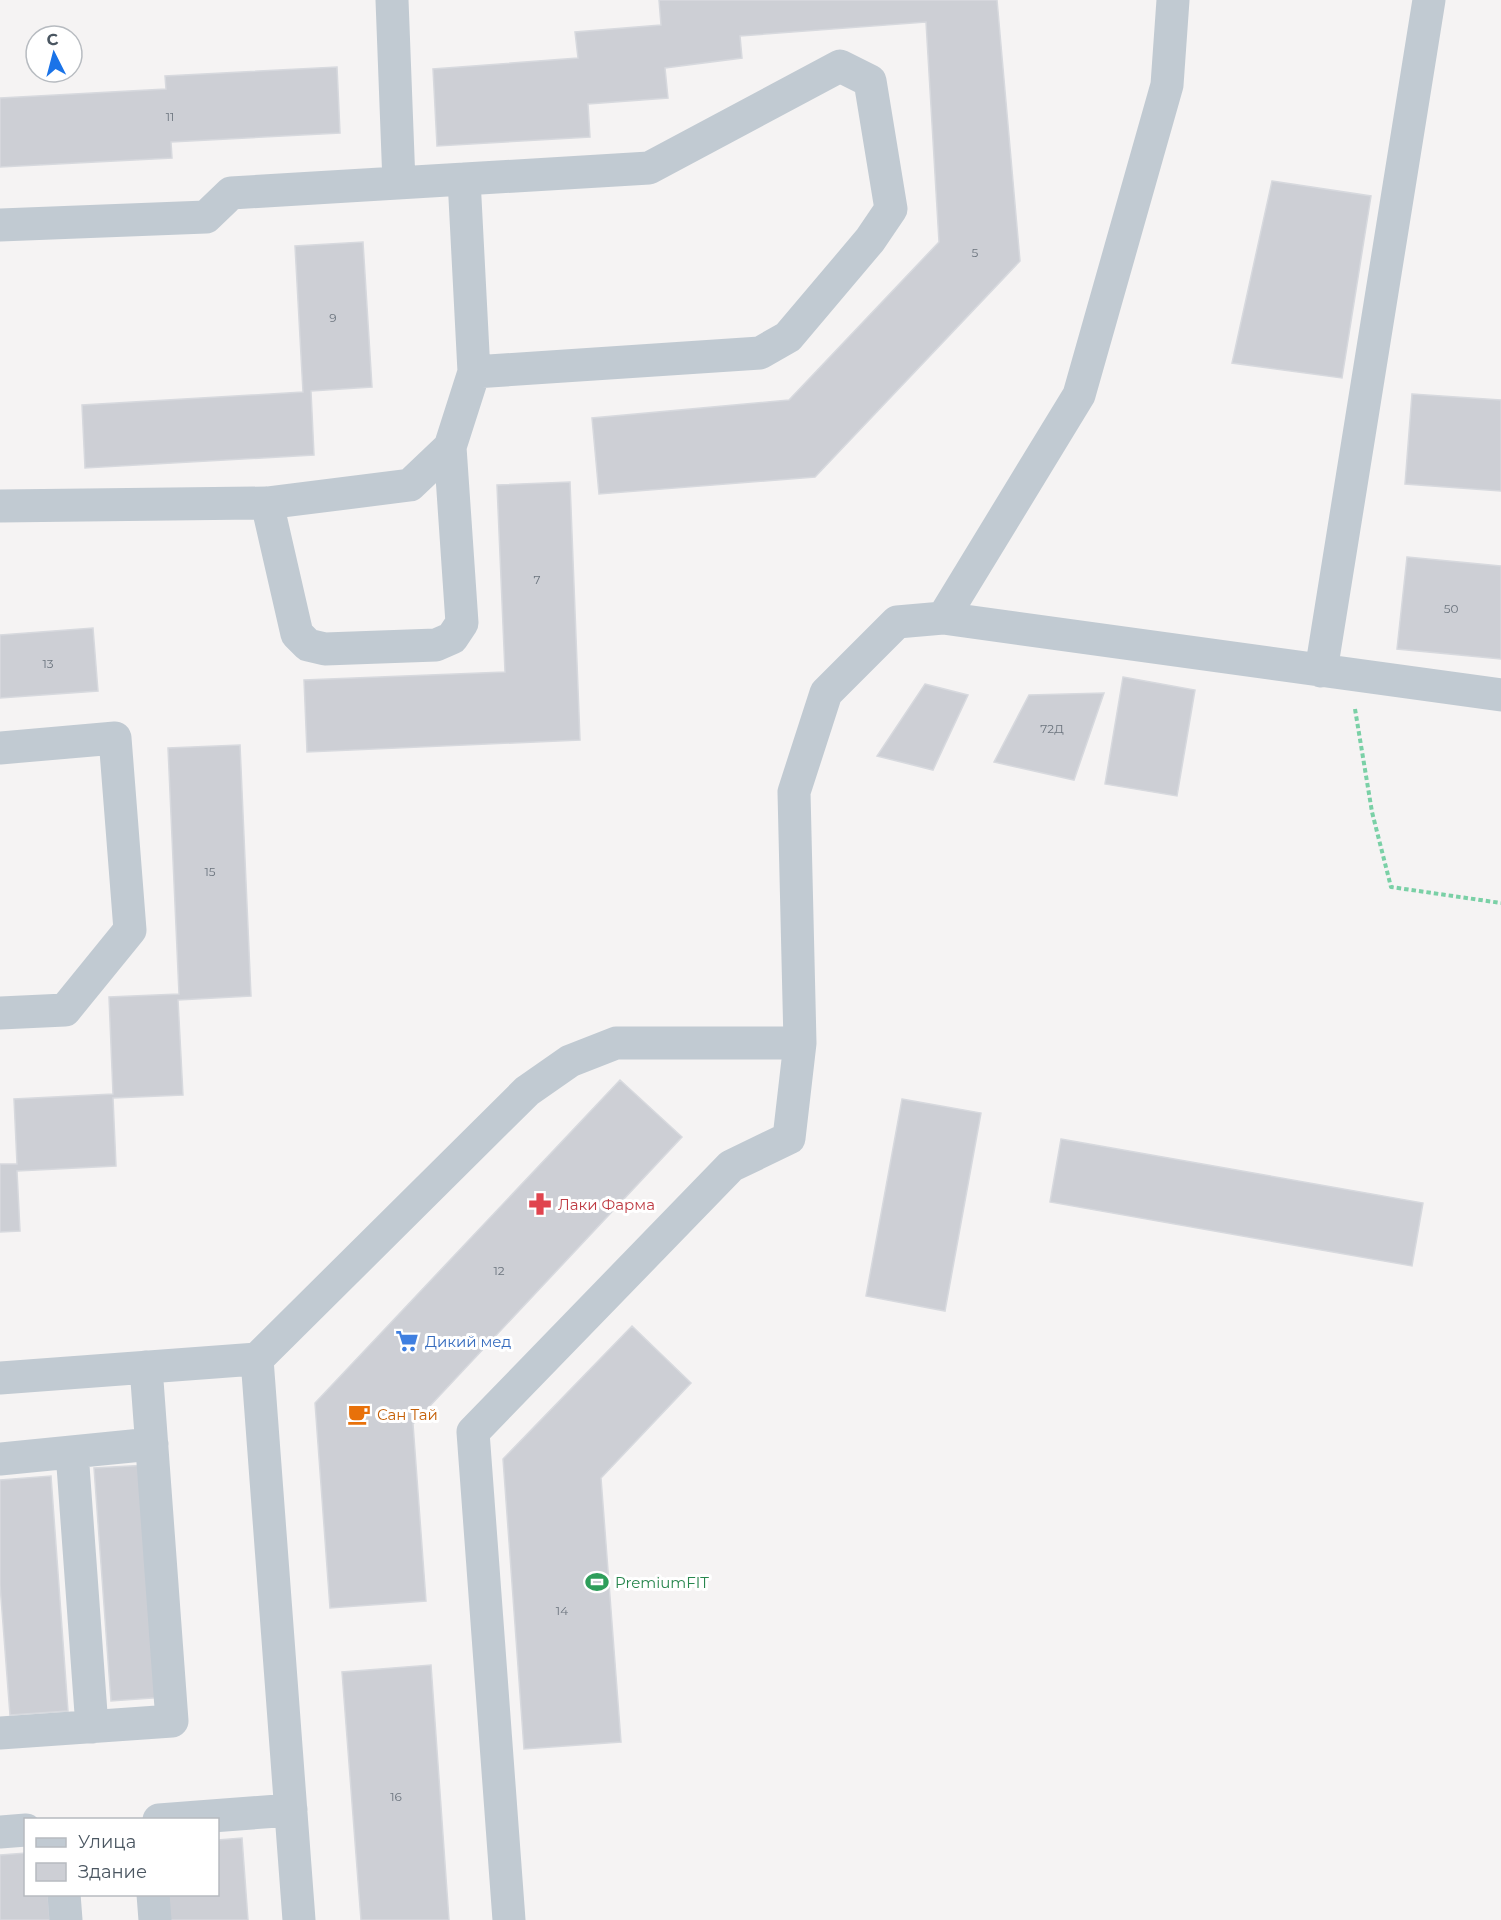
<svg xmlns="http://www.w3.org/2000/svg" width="1501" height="1920" viewBox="0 0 1501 1920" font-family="Montserrat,sans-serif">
  <rect width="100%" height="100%" fill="#f5f3f3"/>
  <path fill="#cdcfd5" stroke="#d7d9de" stroke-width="1.5" d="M659,0H997L1020,261L815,477L599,494L592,418L789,400L939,242L926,22L740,36L742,58L665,68L668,98L588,104L590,137L437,146L433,69L578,58L575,32L661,25Z
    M337,67L340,133L171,142L172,158L0,167V98L166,89L165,76Z
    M1272,181L1371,196L1342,378L1232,363Z
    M363,242L372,387L311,391L314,455L85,468L82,405L303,392L295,246Z
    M1412,394L1501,400V491L1405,484Z
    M570,482L580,740L307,752L304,680L505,672L497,485Z
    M1407,557L1501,566V659L1397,649Z
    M93,628L98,691L0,698V635Z
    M1123,677L1195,690L1177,796L1105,784Z
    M925,684L968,695L933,770L877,756Z
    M1104,693L1074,780L994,762L1029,695Z
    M240,745L251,996L178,1000L183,1095L113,1098L116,1166L17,1171L20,1231L0,1232V1164H17L14,1099L113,1094L109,997L179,994L168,748Z
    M620,1080L682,1137L413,1424L426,1601L330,1608L315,1403Z
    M902,1099L981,1113L945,1311L866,1296Z
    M1061,1139L1423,1203L1412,1266L1050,1202Z
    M632,1326L691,1383L601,1478L621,1742L524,1749L503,1459Z
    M148,1465L166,1697L111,1701L94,1468Z
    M51,1476L68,1711L10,1715L0,1585V1480Z
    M431,1665L449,1920H361L342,1672Z
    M242,1838L248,1920H165L164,1894H218V1840Z
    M26,1853V1894H48L50,1920H0V1855Z"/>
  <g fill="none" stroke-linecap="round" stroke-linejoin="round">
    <path stroke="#7ad0a6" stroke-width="4" stroke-dasharray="4.5 3" stroke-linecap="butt" d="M1355,709L1372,812L1391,887L1501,903"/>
    <path stroke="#c1cad2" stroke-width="33" d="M392,0L399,183
      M464,179L474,372
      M0,225L206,217L231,193L649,168L840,66L870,81L891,209L870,240L788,337L760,353L474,372L450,447L462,623L452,638L436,645L325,649L308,645L297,634L267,503
      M0,506L267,503L410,485L450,447
      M943,618L1079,395L1167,85L1173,0
      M1321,671L1429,0
      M0,748L115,738L130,930L65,1010L0,1013
      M257,1359L527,1091L570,1061L616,1043H800
      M0,1378L257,1359L299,1920
      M72,1452L92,1727
      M0,1459L152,1444
      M0,1733L172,1721L146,1367
      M159,1820L291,1810
      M0,1832L26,1830
      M64,1894L66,1920
      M153,1894L155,1920
      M509,1920L473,1432L731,1166L789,1138L800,1043L794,792L826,693L897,622L943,618L1501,695"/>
  </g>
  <defs>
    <g id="pharmacy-bare" transform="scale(1.8)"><path d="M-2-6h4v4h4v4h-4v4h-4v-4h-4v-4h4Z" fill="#e0444e" stroke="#fff" stroke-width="2.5" paint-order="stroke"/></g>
    <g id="supermarket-bare" transform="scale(1.8)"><path d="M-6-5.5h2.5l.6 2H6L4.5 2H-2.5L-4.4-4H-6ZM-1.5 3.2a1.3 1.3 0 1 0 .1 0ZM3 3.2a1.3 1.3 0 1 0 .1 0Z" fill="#3f7fe0" stroke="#fff" stroke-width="2.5" paint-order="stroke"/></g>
    <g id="cafe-bare" transform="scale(1.8)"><path d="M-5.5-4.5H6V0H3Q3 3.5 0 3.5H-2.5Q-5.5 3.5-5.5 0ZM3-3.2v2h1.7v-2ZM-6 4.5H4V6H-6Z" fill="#e8710a" stroke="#fff" stroke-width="2.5" paint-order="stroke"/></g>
    <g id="stadium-bare" transform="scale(1.8)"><path d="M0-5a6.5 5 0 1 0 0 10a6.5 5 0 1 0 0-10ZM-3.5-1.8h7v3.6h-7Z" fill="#2e9e5b" stroke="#fff" stroke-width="2.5" paint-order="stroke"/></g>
  </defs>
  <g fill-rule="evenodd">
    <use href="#pharmacy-bare" x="540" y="1204"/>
    <use href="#supermarket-bare" x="407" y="1341"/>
    <use href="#cafe-bare" x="359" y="1414"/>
    <use href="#stadium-bare" x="597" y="1582"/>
  </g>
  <g text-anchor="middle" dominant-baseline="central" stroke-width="6" stroke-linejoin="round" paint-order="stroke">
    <g font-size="12" fill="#6b747e">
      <text x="170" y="116">11</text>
      <text x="975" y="252">5</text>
      <text x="333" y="317">9</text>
      <text x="537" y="579">7</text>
      <text x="1451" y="608">50</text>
      <text x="48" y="663">13</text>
      <text x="1052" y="728">72Д</text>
      <text x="210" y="871">15</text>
      <text x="499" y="1270">12</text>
      <text x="562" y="1610">14</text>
      <text x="396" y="1796">16</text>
    </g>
    <g font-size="15" fill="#be3a42" stroke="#fff" text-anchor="start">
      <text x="558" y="1204">Лаки Фарма</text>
    </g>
    <g font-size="15" fill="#366cbe" stroke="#fff" text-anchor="start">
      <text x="425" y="1341">Дикий мед</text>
    </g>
    <g font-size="15" fill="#c56008" stroke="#fff" text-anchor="start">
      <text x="377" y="1414">Сан Тай</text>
    </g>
    <g font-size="15" fill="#27864d" stroke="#fff" text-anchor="start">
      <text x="615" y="1582">PremiumFIT</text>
    </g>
  </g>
  <rect x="24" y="1818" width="195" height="78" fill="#ffffff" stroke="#b7bbc0" stroke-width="1.5"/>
  <rect x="36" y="1838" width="30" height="9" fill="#c1cad2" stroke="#b7bbc0" stroke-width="1.5"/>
  <text x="78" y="1848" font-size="18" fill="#4a5661">Улица</text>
  <rect x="36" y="1863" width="30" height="18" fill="#cdcfd5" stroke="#b7bbc0" stroke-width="1.5"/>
  <text x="78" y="1878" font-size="18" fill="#4a5661">Здание</text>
  <g transform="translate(54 54) rotate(354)"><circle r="28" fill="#ffffff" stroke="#b7bbc0" stroke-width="1.5"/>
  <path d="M0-4.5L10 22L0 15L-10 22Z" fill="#1a73e8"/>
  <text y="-9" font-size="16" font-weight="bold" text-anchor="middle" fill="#4a5661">С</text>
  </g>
</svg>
